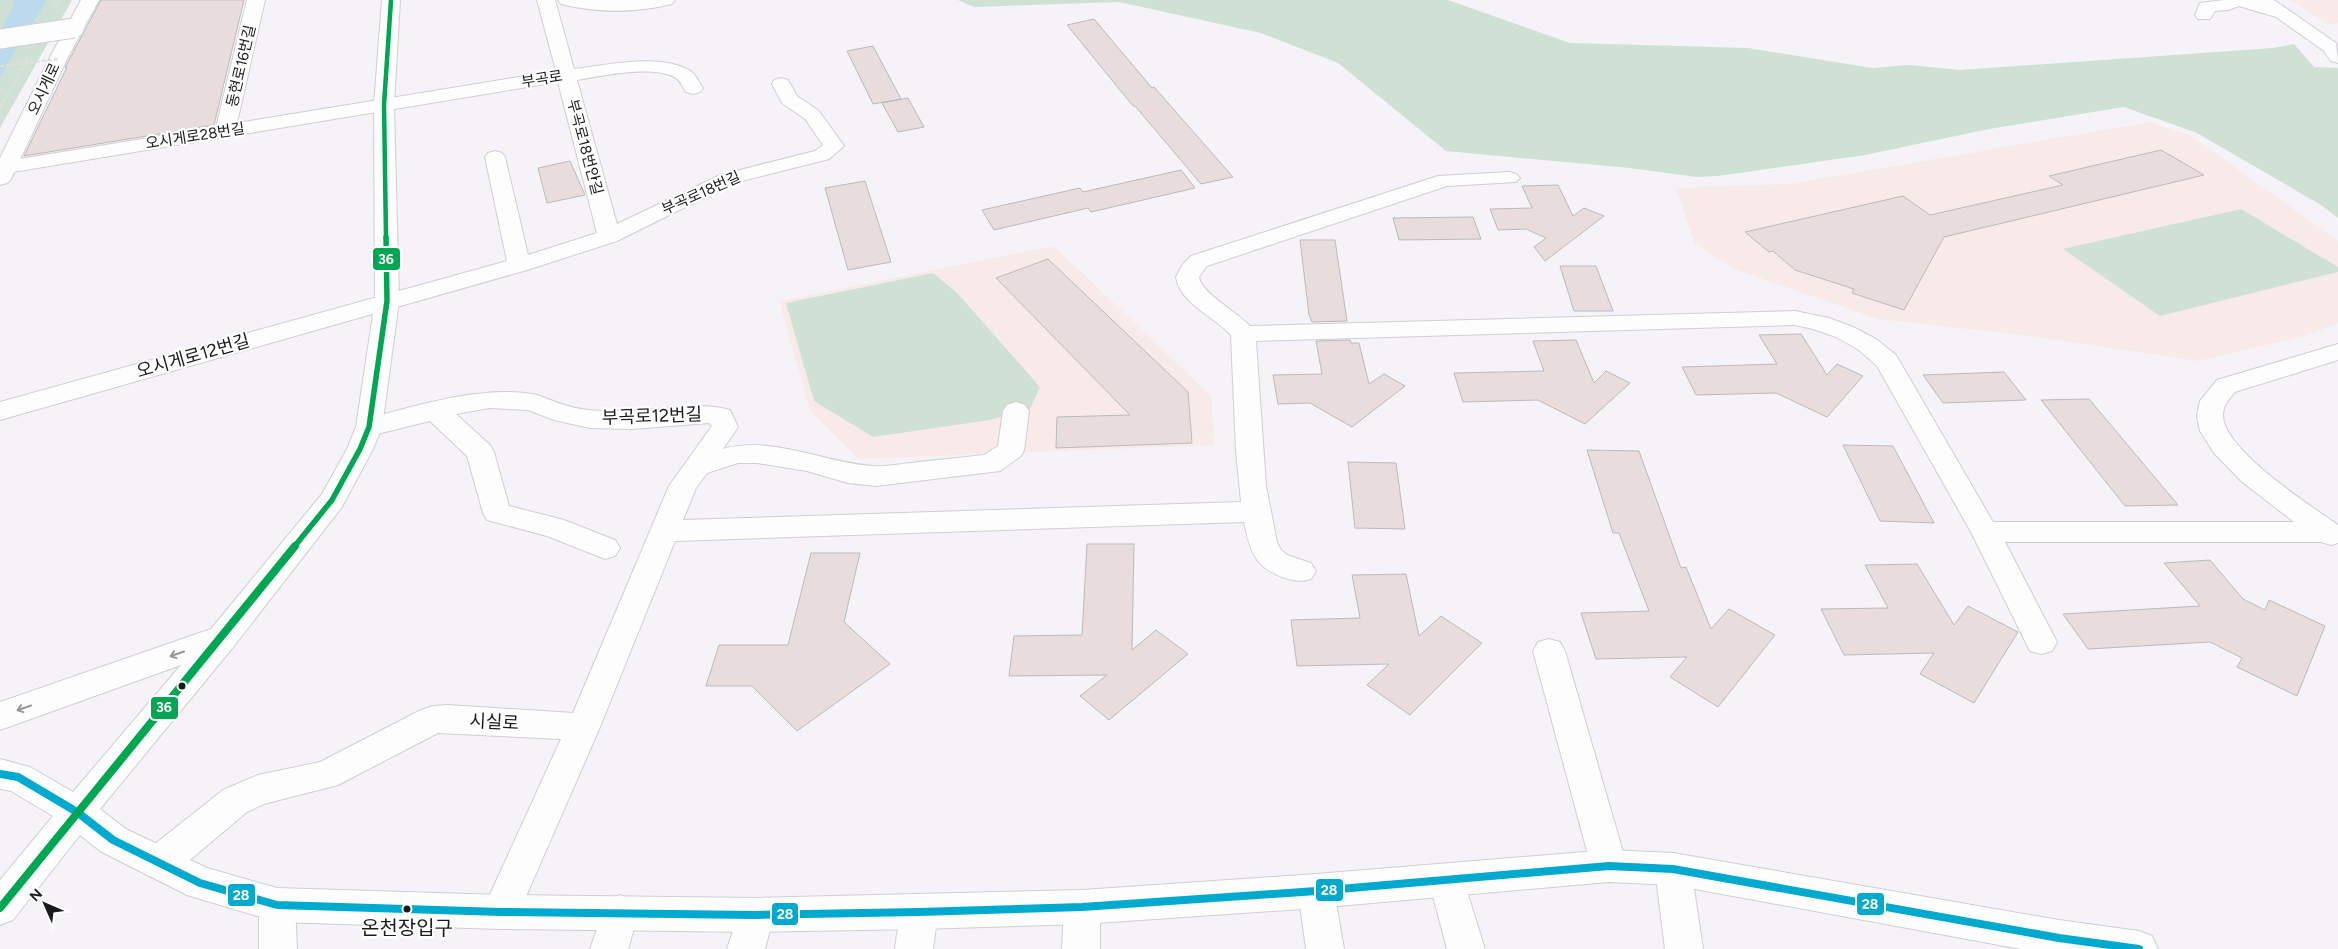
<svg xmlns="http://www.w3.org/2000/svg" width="2338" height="949" viewBox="0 0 2338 949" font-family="Figtree,'Noto Sans KR',sans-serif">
  <rect width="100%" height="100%" fill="#f5f3f7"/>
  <path fill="#f9eaea" d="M2290,0H2338V23L2328,25Z
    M2150,122L2190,135L2338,241V323L2305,336L2198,361L2022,335L1878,319L1731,268L1695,244L1676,188L1789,184Z
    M1054,246L1211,396L1215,445L858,459L810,411L779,301Z"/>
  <path fill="#cee1d4" d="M0,0H72L0,128Z
    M958,0H1448L1570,43L1748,48L1872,68L1909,65L1960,70L2273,48L2294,44L2314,67L2338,68V218L2321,205L2197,133L2124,107L1989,129L1865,155L1718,176L1696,177L1630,168L1446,151L1338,63L1261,33L1119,2L974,7Z
    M2241,209L2338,267V272L2160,316L2063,249Z
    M933,273L958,294L1040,387L1030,409L990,420L873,437L814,401L786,303Z"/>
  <path fill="#bbdaed" d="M13,0H47L0,76V32L13,6Z"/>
  <path fill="#e8dddc" stroke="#bbb9bb" d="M101,0H244L214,125L24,156L67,67L65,68L69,60Z
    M1094,19L1152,88L1154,87L1233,177L1201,184L1135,106H1133L1067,25Z
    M873,46L901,99L873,104L847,51Z
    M908,98L924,127L898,132L882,103Z
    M2161,150L2204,175L1944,237L1904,310L1852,293L1854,289L1795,270L1773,251L1769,252L1745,232L1903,196L1930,215L2063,185L2049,176Z
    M570,161L585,195L547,203L538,168Z
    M1181,170L1195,188L1091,212L1088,208L994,230L982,210L1080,188L1083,192Z
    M865,181L891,262L848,270L825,188Z
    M1558,185L1573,216L1584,208L1604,216L1545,261L1534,247L1546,238L1526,229L1498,230L1490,209L1532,208L1522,186Z
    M1473,217L1481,239L1399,240L1393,218Z
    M1300,240H1335L1347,321L1312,322L1309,315Z
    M1048,259L1188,392L1192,443L1056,448L1057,417L1130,415L996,278Z
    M1560,266H1596L1613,311H1574Z
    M1801,334L1827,375L1837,364L1863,376L1827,417L1776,393L1696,395L1682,367L1777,364L1759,335Z
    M1350,340L1351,343H1359L1369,384L1384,374L1405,386L1352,427L1310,403L1278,404L1273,375L1322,374L1316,341Z
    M1576,340L1594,383L1606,371L1630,383L1585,424L1538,400L1463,402L1454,373L1544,371L1533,341Z
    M2004,372L2026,400L1943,403L1923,375Z
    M2089,399L2178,505L2125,506L2041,400Z
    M1843,445L1893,446L1934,523L1880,521Z
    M1587,450L1639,451L1681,568L1686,567L1711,629L1729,609L1775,635L1718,707L1670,677L1687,657L1596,659L1581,613L1649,611L1619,533H1613Z
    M1348,462L1396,463L1405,529L1355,528Z
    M1087,544H1134L1132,650L1156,630L1188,654L1109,720L1080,696L1107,675L1009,676L1014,636L1082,635Z
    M811,553H860L844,622L890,664L797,731L752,686H706L719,645H788Z
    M2210,560L2243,599L2265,610L2269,600L2325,626L2297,696L2237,667L2242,658L2210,642L2088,649L2063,614L2200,606L2164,563Z
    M1917,564L1954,625L1968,606L2018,632L1974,703L1920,674L1934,653L1844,655L1821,609L1888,608L1865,565Z
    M1406,574L1419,636L1441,616L1482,643L1410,715L1367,685L1389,664L1297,666L1291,620L1360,618L1352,575Z"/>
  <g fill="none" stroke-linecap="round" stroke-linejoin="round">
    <g stroke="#cfced0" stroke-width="2">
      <path id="minor" d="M247,0H265L237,123L556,71L537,0H555L574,69C606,65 659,53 689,70C695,73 699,82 703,88L700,92L693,94L686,92C682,87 681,80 674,77C652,65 601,76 577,80L617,224L720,175L815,151L823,145L805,119L782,103L772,84L774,80L781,78L788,80L797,96L819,111L844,146L829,159L734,183L617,241L527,270L0,420V402L507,261L485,157L488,153L495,151L502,153L505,157L528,255L597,233L558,82L7,173L0,171V163L7,161L216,127Z
        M558,0H675L672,4C636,13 597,13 561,4Z
        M2224,0H2274L2336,43L2338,63L2331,61L2324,51L2276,17L2239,6L2228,10L2215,11L2210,19H2198L2195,15L2200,3Z
        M1509,172L1516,174L1520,178L1516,182L1447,186L1207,266L1199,277C1202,294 1236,311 1250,326L1795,311L1829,318L1853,327L1876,339L1896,355L1993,522H2294L2241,481L2214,453L2200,431L2197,416L2200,401L2217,380L2338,344V360L2235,392C2229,399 2223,405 2223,415C2222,449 2311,506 2338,525V543L2331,545L2321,542H2005L2057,642L2052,651L2041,654L2030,651L1971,532L1877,366L1859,350L1836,337L1813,329L1795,325L1256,341L1266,486L1277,542L1281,550L1287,555L1311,563L1316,571L1311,579C1301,582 1295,581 1285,578C1255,568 1250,551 1244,522L675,541L600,727L514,924L501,929L488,924L482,912L561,739L438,733L338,785L264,804L247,812L172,875L159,879L146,875L141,863L146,851L223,790L258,775L320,762L421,710L433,706L447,705L573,713L669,486L712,426L709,423L632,429L590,428L554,420L528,410L489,408L456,414L490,445L494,452L509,506L564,520L615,540L620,548L615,556L605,559L547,536L487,520L483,513L467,456L430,421L369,436L360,433L356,427L360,421C410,407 480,385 532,394C544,396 555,403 568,406C585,411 603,411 620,411C657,412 695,400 730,410L738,427L723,449C773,435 824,463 873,466C886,467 899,464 911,463C935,460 959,458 984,455L998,446L1003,411L1007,405L1016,402L1025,405L1029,411L1024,450L1021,456L1000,471L876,486L848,483L807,471L757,463H738L707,473L696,488L683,520L1241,502L1236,451L1231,335C1214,316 1180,304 1176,277L1183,264L1191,256L1438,176Z
        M1549,639L1560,642L1565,651L1627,866L1622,878L1609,882L1596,878L1591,866L1533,651L1538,642Z
        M1673,853L1686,857L1691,869L1703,949H1665L1655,869L1660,857Z
        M1447,864L1460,869L1485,949H1447L1429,881L1434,869Z
        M1316,874L1329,879L1334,891L1344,949H1306L1298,891L1303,879Z
        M277,888L290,893L295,905L297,949H259V905L264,893Z
        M1082,890L1095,895L1100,907V949H1062L1064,907L1069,895Z
        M620,895L633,900L639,912L628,949H590L607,900Z
        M919,895L932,900L938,912L933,949H895L900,912L906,900Z
        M755,898L768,903L774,915L765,949H727L742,903Z"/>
    </g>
    <g stroke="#cfced0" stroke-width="2">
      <path id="major" d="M81,0H99L67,59L11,179L7,183L0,185V158L49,59Z
        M382,0H400L394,105L399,301L382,427L373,449L342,507L234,646L100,809L126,829L207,868L277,888L501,895L755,898L1082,890L1316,874L1609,850L1673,853L2059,920L2139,931L2152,936L2158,949H2021L1673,885L1609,882L1316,908L1082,924L919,929L755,932L501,929L277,922L187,895L100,851L80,835L13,920L0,925V880L53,816L11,791L0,789V759L30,767L73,792L181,665L0,730V702L211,629L322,494L347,449L356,427L375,301L374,105Z"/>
    </g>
    <path stroke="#dfdfe0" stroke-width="2.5" stroke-dasharray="4 2" stroke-linecap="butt" d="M55,8L60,0
      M0,108L28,58"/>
    <use href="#minor" fill="#fefdfe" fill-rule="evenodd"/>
    <use href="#major" fill="#fefdfe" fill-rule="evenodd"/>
    <g stroke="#cfced0" stroke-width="21" stroke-linecap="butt">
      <path id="minor-bridge" d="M0,39L74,28"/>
    </g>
    <path stroke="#dfdfe0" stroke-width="2.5" stroke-dasharray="4 2" stroke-linecap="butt" d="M0,66L58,59"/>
    <use href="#minor-bridge" stroke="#fefdfe" stroke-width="19"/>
    <g stroke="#fff" stroke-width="11">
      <path id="bus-1" d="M0,774L18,777L77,812L113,840L200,883L277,905L501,912L755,915L919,912L1082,907L1316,891L1609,866L1673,869L2059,938L2139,949"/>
    </g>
    <g stroke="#fff" stroke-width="7">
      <path id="bus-2-far2" d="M386,238L384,105L391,0"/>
    </g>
    <g stroke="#fff" stroke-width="9">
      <path id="bus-2-far1" d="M294,547L332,500L360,449L369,427L387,301L386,237"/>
    </g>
    <g stroke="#fff" stroke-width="11">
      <path id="bus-2" d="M0,908L295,546"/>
    </g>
    <use href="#bus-1" stroke="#00a9ce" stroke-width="8"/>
    <use href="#bus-2-far2" stroke="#00a651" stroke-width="4.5"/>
    <use href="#bus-2-far1" stroke="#00a651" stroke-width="5.5"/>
    <use href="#bus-2" stroke="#00a651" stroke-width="8"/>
  </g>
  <defs><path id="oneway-shaft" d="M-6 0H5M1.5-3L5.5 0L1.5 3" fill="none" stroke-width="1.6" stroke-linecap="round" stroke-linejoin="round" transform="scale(1.25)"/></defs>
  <g stroke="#989798">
    <use href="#oneway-shaft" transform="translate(177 654) rotate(161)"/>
    <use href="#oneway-shaft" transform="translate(24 708) rotate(161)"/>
  </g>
  <g fill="#1b1a1c" stroke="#fff" stroke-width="2">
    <circle cx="182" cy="686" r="4.5"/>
    <circle cx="407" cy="909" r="4.5"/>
  </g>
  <g text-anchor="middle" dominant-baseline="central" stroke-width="4.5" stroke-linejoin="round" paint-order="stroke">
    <g font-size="15" fill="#1b1a1c" stroke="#fff">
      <text transform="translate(241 66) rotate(-77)">동현로16번길</text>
      <text transform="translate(542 79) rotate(-9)">부곡로</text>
      <text transform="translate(44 89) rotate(-65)">오시게로</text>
      <text transform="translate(195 136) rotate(-9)">오시게로28번길</text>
      <text transform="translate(585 147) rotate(75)">부곡로18번안길</text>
      <text transform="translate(701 193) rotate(-24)">부곡로18번길</text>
    </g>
    <g font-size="18" fill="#1b1a1c" stroke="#fff">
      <text transform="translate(193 356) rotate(-16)">오시게로12번길</text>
      <text transform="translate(652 416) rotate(-2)">부곡로12번길</text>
      <text transform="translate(494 722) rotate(3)">시실로</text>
    </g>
    <g font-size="20" fill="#1b1a1c" stroke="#fff">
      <text x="407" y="928">온천장입구</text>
    </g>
  </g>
  <g stroke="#fff" stroke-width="2">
    <rect x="372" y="247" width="29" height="24" rx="5" fill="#00a651"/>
    <rect x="150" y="696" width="29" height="24" rx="5" fill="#00a651"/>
    <rect x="1315" y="878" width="29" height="24" rx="5" fill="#00a9ce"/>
    <rect x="227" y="883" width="29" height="24" rx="5" fill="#00a9ce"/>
    <rect x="1856" y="892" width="29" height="24" rx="5" fill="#00a9ce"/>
    <rect x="771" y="902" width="28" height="24" rx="5" fill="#00a9ce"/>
  </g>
  <g font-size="14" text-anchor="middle" font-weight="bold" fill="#fff">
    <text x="386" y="264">36</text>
    <text x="164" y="712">36</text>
    <text x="1329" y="895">28</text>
    <text x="241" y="900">28</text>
    <text x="1870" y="909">28</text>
    <text x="785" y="919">28</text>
  </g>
  <g transform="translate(45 904) rotate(315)" stroke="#ffffff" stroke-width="4" paint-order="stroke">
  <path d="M0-4L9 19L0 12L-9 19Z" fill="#1b1a1c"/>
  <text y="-8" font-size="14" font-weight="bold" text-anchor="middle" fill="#1b1a1c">N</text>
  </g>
</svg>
